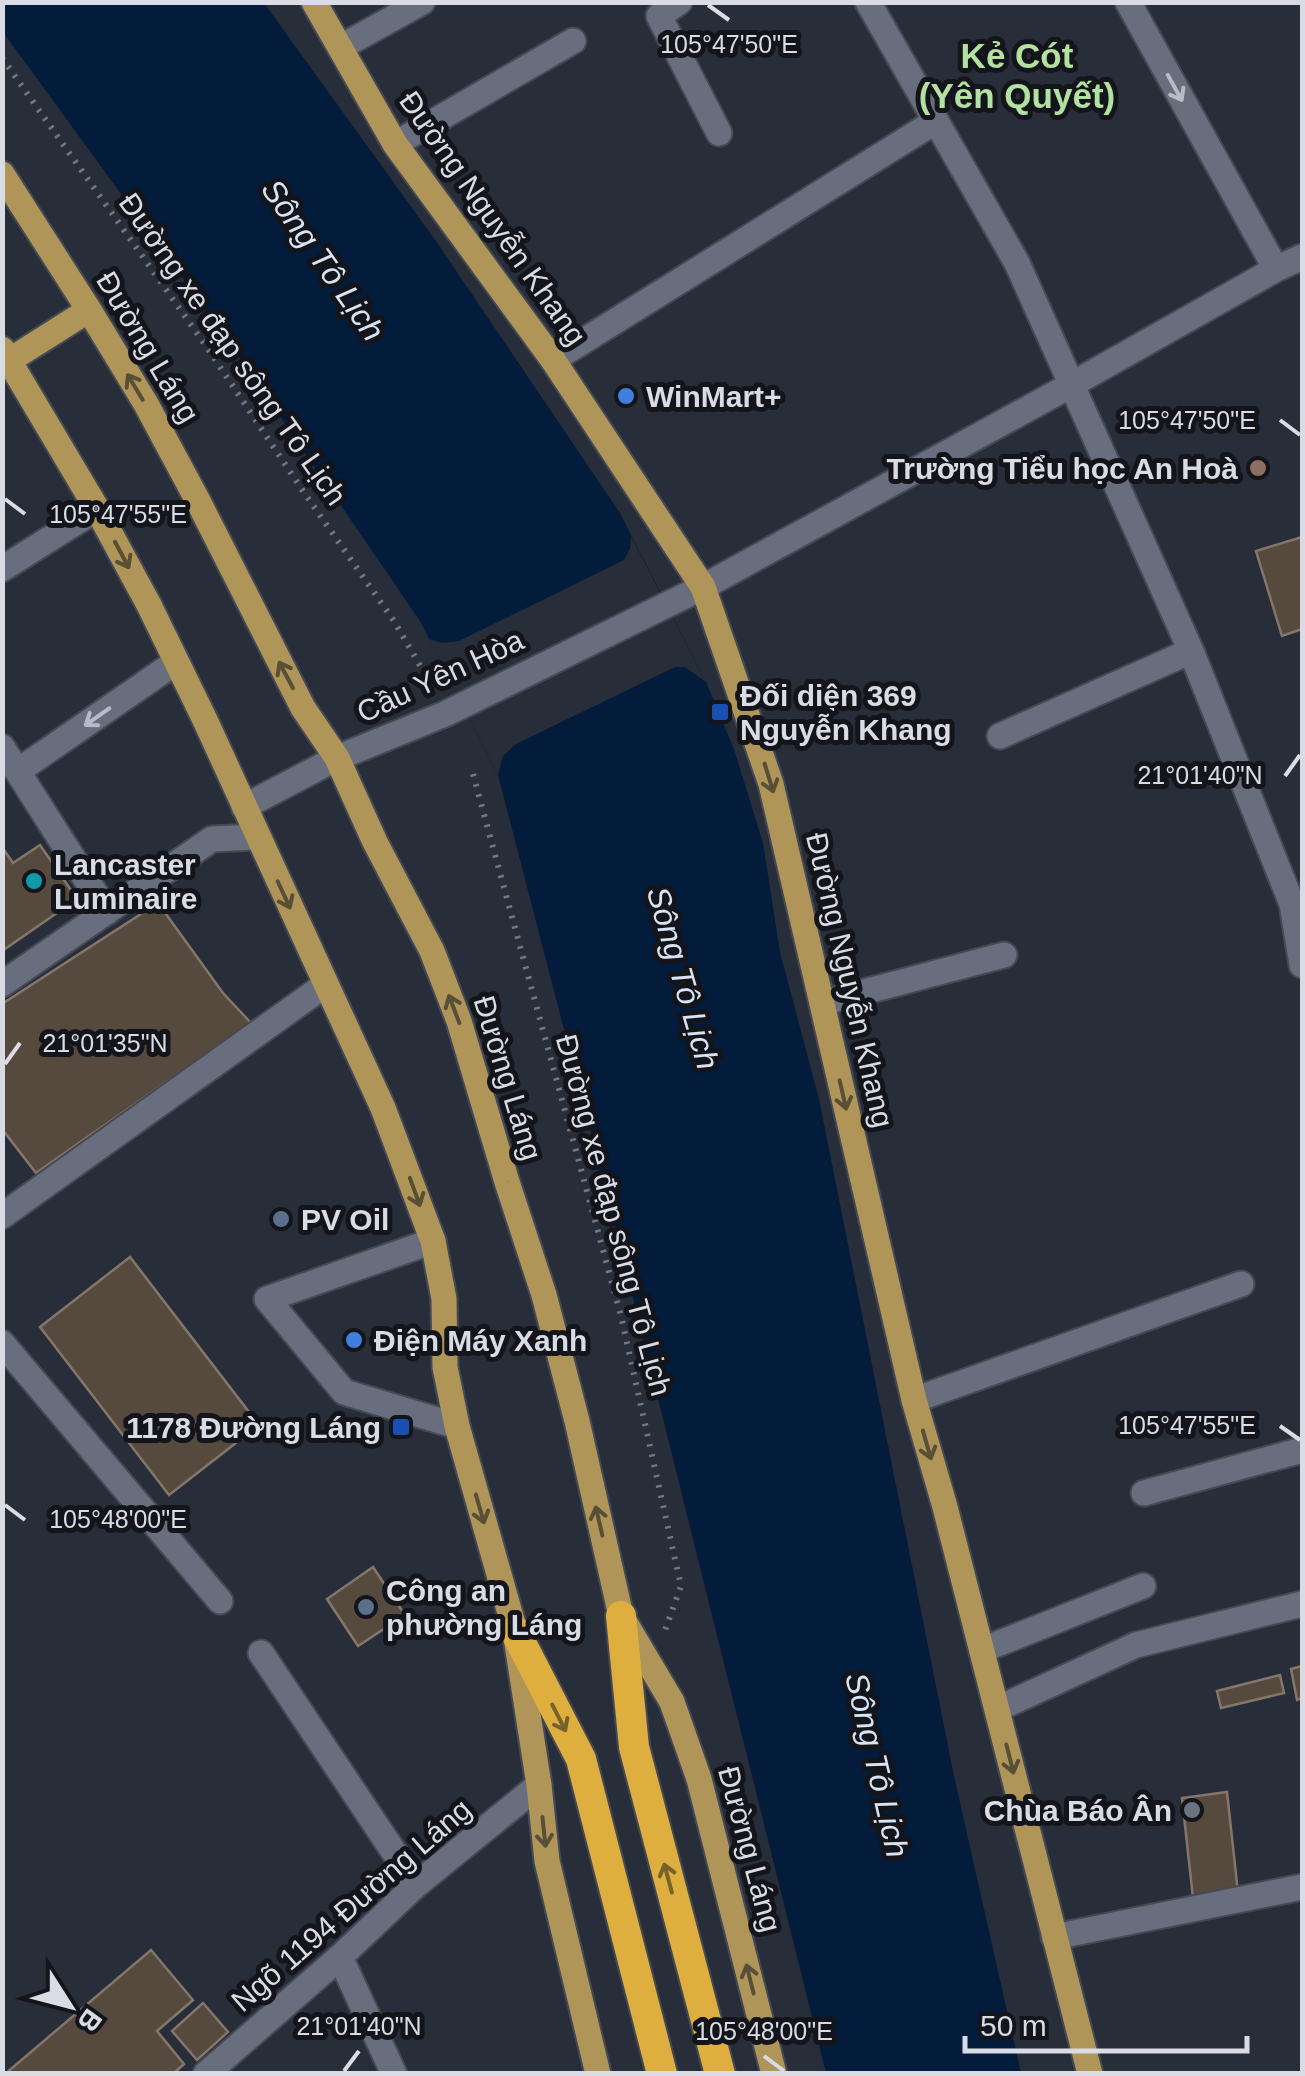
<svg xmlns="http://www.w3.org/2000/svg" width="1305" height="2076" viewBox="0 0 1305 2076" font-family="Helvetica,sans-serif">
  <rect width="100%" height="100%" fill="#282d3a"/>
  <path fill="#041c3b" d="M2,3H264L438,244L620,513L706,682L734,749L763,843L780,952L819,1099L954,1776L1021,2073H826L616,1230L498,775L420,621L234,349L3,32Z"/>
  <path fill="#282d3a" d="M631,536L706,682L685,667H675L516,744L503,756L498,775L429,639L442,643L459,641L624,560L630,549Z"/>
  <path fill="#56493d" stroke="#84776a" stroke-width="2.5" d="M1302,537V629L1282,636L1256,551Z
    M40,845L77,899L2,951V847L13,863Z
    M158,903L223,993L251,1023L36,1173L2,1129V1004Z
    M130,1257L259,1425L169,1495L40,1327Z
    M373,1567L405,1615L358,1646L327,1599Z
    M1302,1666V1698L1297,1700L1291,1669Z
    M1280,1675L1284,1693L1221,1708L1217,1691Z
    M1227,1792L1238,1893L1193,1898L1182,1798Z
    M151,1950L193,2000L157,2031L184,2064L173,2074H5Z
    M203,2003L228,2032L197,2060L172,2031Z"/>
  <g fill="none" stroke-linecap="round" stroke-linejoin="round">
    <g stroke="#454954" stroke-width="29">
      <path id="minor" d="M679,2L659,16L719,133
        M868,2L1017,263L1191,651L1292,904L1302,965
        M1128,2L1276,269
        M341,47L422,2
        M395,144L573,41
        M553,360L936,121
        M2,569L97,509
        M1000,736L1191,651
        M2,747L107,912
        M18,771L176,662
        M244,807L337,758L445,714L703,587L1071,385L1276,269L1302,257
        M2,984L212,839L258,837
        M822,1003L1004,955
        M2,1216L325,985
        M433,1241L267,1299L344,1392L457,1426
        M2,1343L220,1601
        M914,1400L1241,1284
        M1144,1493L1302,1450
        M982,1650L1143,1586
        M261,1653L416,1885
        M997,1709L1136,1645L1302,1604
        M1054,1937L1302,1887
        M340,1957L394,2074
        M206,2074L340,1957L416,1885L539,1785"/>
    </g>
    <g stroke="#454954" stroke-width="29">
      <path id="major" d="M314,2L395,144L553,360L703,587L771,784L914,1400L945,1507L1090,2074
        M2,174L89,310L146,404L198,501L303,708L337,758L375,842L432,951L459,1021L507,1182L544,1295L577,1421L621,1616L672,1702L699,1779L774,2074
        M2,349L97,509L149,605L205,720L383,1108L433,1241L444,1299L445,1367L457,1426L515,1631L539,1785L547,1861L598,2074
        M10,360L89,310"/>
    </g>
    <g stroke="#454954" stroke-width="34">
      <path id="highway" d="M621,1616L634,1747L720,2074
        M515,1631L581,1759L662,2074"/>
    </g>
    <path stroke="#737783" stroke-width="6" stroke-dasharray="2.5 8" stroke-linecap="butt" d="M2,58L206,346L305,494L394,621L422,669
      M473,774L621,1316L681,1586L664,1633"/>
    <use href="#minor" stroke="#686e7e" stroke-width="25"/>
    <use href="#major" stroke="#af9558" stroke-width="25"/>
    <use href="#highway" stroke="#deaf3e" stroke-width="30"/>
  </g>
  <defs><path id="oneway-shaft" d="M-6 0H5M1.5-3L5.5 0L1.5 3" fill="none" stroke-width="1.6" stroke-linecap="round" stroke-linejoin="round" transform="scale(2.5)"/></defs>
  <g stroke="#b7bbc6">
    <use href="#oneway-shaft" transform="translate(1175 88) rotate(61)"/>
    <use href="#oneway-shaft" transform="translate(97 717) rotate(145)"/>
  </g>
  <g stroke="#594f36">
    <use href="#oneway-shaft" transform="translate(135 387) rotate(-121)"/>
    <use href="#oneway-shaft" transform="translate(122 555) rotate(62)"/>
    <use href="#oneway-shaft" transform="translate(286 675) rotate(-118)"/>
    <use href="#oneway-shaft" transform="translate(769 778) rotate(73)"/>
    <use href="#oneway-shaft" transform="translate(284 895) rotate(65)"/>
    <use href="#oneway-shaft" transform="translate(454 1009) rotate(-111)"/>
    <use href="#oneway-shaft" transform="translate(843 1095) rotate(77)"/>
    <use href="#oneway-shaft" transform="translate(415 1192) rotate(70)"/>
    <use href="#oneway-shaft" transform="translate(927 1445) rotate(74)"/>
    <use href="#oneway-shaft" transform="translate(480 1509) rotate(74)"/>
    <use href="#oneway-shaft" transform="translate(599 1521) rotate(-103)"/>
    <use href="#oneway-shaft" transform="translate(1010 1759) rotate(76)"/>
    <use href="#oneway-shaft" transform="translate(544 1832) rotate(84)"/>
    <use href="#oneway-shaft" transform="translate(750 1979) rotate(-104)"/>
  </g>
  <g stroke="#78622c">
    <use href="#oneway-shaft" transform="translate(559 1718) rotate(63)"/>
    <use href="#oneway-shaft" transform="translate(668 1878) rotate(-105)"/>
  </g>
  <path fill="none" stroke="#d9dce5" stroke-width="4" d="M708,5L729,20M1280,420L1300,435M5,499L25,514M1285,776L1300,755M5,1064L20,1043M1280,1426L1300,1440M5,1505L25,1520M764,2056L784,2071M344,2071L359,2051"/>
  <g fill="#3f7fe0" stroke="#13151b" stroke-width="4">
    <circle cx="626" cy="396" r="10"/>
    <circle cx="354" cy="1340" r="10"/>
  </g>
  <circle fill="#8d6e63" stroke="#13151b" stroke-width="4" cx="1258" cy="468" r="10"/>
  <g fill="#1a4fb4" stroke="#13151b" stroke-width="4">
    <rect x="710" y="702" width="20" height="20" rx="5"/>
    <rect x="391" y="1417" width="20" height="20" rx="5"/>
  </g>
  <circle fill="#0f9aa8" stroke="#13151b" stroke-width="4" cx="34" cy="881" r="10"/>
  <g fill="#5c6f8a" stroke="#13151b" stroke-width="4">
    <circle cx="281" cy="1219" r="10"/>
    <circle cx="366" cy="1607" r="10"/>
  </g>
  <circle fill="#6b7280" stroke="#13151b" stroke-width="4" cx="1192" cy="1810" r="10"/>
  <g text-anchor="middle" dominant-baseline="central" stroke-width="10" stroke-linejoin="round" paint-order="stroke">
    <g font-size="30" fill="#d9dce5" stroke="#13151b">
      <text transform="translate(493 218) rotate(55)">Đường Nguyễn Khang</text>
      <text transform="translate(148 347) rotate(59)">Đường Láng</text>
      <text transform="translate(233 349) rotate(55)">Đường xe đạp sông Tô Lịch</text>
      <text transform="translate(440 676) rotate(-25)">Cầu Yên Hòa</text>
      <text transform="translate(850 980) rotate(77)">Đường Nguyễn Khang</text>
      <text transform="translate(508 1078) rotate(73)">Đường Láng</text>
      <text transform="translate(614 1215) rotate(75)">Đường xe đạp sông Tô Lịch</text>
      <text transform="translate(750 1849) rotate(75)">Đường Láng</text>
      <text transform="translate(351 1905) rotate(-41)">Ngõ 1194 Đường Láng</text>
    </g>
    <g font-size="30" font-weight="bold" fill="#d9dce5" stroke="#13151b" text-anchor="start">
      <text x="646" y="396">WinMart+</text>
      <text x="1238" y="468" text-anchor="end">Trường Tiểu học An Hoà</text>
      <text x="740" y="695">Đối diện 369<tspan x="740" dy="34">Nguyễn Khang</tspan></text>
      <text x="54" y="864">Lancaster<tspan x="54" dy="34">Luminaire</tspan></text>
      <text x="301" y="1219">PV Oil</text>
      <text x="374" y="1340">Điện Máy Xanh</text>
      <text x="381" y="1427" text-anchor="end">1178 Đường Láng</text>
      <text x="386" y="1590">Công an<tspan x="386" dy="34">phường Láng</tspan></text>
      <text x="1172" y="1810" text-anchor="end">Chùa Báo Ân</text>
    </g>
    <g font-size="32" font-style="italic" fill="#d7e4f6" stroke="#13151b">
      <text transform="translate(323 260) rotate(55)">Sông Tô Lịch</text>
      <text transform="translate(683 978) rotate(74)">Sông Tô Lịch</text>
      <text transform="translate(877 1765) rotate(77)">Sông Tô Lịch</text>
    </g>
    <g font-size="35" font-weight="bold" fill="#b2e1a1" stroke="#13151b">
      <text x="1017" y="55">Kẻ Cót<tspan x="1017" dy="40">(Yên Quyết)</tspan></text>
    </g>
  </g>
  <g font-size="25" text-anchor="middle" fill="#d9dce5" stroke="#13151b" stroke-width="10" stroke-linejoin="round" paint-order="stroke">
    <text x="729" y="53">105°47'50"E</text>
    <text x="1187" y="429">105°47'50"E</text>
    <text x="118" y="523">105°47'55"E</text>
    <text x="1200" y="784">21°01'40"N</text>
    <text x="105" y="1052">21°01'35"N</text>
    <text x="1187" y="1434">105°47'55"E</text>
    <text x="118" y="1528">105°48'00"E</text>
    <text x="359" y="2035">21°01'40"N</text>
    <text x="764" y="2040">105°48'00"E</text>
  </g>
  <rect width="1305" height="2076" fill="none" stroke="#d9dce5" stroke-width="10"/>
  <g transform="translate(70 2006) rotate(126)" stroke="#13151b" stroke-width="8" paint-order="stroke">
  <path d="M0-8L18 38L0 25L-18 38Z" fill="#d9dce5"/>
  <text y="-15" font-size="28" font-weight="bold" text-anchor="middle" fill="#d9dce5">B</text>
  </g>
  <path d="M965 2036v15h282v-15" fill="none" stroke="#d9dce5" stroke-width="5"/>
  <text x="980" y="2036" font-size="30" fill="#d9dce5" stroke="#13151b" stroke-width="8" paint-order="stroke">50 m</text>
</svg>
